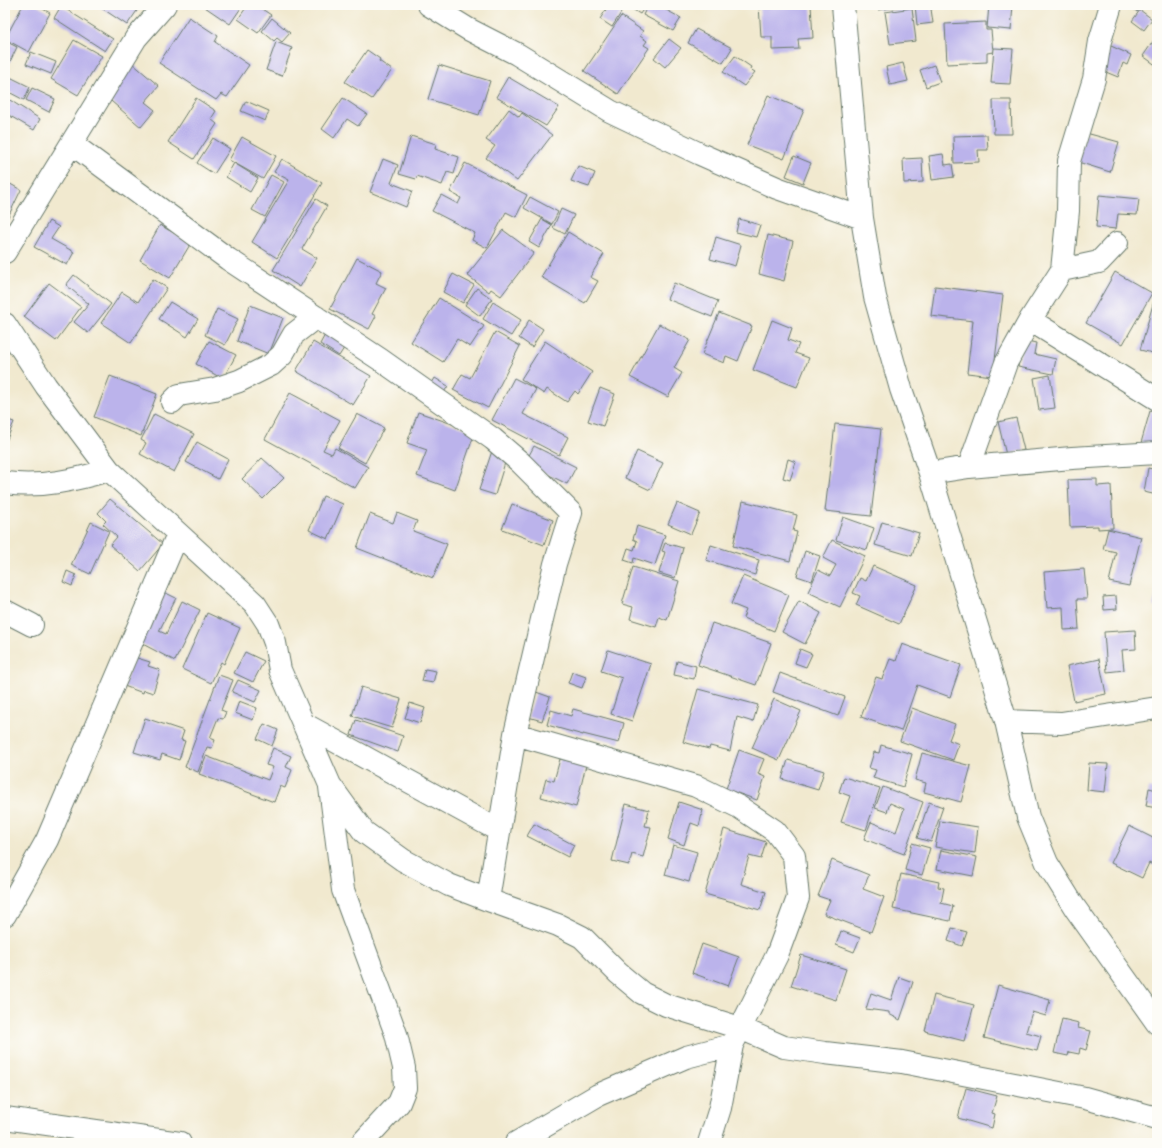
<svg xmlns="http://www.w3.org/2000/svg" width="1162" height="1148" viewBox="0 0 1162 1148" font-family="Mali,sans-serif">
  <rect width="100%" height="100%" fill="#fdfcf7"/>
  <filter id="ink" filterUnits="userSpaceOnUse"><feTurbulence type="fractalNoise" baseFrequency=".025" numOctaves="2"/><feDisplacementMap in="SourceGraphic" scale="8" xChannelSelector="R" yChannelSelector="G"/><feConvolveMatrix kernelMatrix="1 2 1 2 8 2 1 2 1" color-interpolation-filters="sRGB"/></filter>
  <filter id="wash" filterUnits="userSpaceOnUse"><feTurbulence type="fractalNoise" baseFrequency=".012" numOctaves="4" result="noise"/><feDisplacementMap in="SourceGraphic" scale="16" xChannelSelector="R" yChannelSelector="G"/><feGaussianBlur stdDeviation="0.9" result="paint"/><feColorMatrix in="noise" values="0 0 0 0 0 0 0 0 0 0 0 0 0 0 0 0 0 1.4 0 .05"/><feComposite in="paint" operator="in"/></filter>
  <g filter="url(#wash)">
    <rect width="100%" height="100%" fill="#f1e9cf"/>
    <g id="blocks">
      <path fill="#bbb3eb" d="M23,5H36L50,13L29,52L5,39Z
        M97,5H141L127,25Z
        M202,5H243L230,24Z
        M248,5H256L271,15L258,33L238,19Z
        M609,5H626L612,27L600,19Z
        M626,5H646L640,14Z
        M648,5H657L681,18L673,31L643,15Z
        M759,5H811L813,38L798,39L799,49L772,50V37H761Z
        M878,5H903L904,6L878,10Z
        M915,5H936V8L931,9L933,23L917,25Z
        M989,5H1013L1011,30L987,28Z
        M1129,5H1143L1137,12Z
        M61,6L113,39L105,51L54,18Z
        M912,8L916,41L890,44L885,12Z
        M1140,10L1152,19L1144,30L1132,21Z
        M621,16L643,31L640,36L647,41L644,45L649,48L618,94L584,71Z
        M189,17L218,36L215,42L249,65L227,97L221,94L216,100L159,63Z
        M272,18L290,33L282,42L277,38L274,41L262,31Z
        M986,22V30H991L993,52L987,53V62L947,64L945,24Z
        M696,29L732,48L723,63L688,43Z
        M669,39L681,48L665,67L654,58Z
        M74,40L102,56L78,95L51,79Z
        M1154,40L1157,42V66L1143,56Z
        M5,41L17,47L5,72Z
        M276,42L292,48L282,76L266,70Z
        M1111,46L1131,55L1127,65L1123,63L1118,77L1101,70Z
        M994,48L1013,49L1010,84L991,83Z
        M367,50L380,59L379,61L392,70L372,99L345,82Z
        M31,52L56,62L51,74L26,64Z
        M735,56L751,67L750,69L755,72L744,86L723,72Z
        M132,63L159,86L145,102L155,110L141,127L104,95Z
        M903,63L908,81L890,85L886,67Z
        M439,65L490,81L479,115L428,99Z
        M934,65L940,82L926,87L920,70Z
        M6,75L30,87L24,100L5,90Z
        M508,77L559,107L546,126L496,97Z
        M32,88L55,99L49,112L26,100Z
        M768,95L804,110L784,159L747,145Z
        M5,97L40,119L34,130L5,113Z
        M196,98L216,111L211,119L217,124L194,159L168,142Z
        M343,98L367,114L358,126L347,119L334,138L322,129Z
        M993,100H1011L1012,134H994Z
        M246,101L269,111L265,121L241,111Z
        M509,109L519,117L522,113L552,135L517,181L486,158L495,146L486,140Z
        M1086,133L1119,142L1110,172L1078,162Z
        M987,135L988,150H978L979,162L954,163L953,136Z
        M411,136L436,144L435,149L459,157L454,174L447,172L442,185L417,176L416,179L399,174Z
        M242,137L276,156L263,179L229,160Z
        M213,138L230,149L214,174L197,163Z
        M943,154L945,165L952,164L954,177L932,180L929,156Z
        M794,156L811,163L803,183L786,176Z
        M922,158L923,182L904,183L903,159Z
        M282,159L322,183L277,258L252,242L289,180L274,172Z
        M383,159L398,165L391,183L412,191L406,207L370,192Z
        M234,163L258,178L250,192L226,177Z
        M465,163L527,195L516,217L506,212L487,248L472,240L475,233L432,211L441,195L458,204L461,198L450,192Z
        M578,166L595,173L589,187L571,181Z
        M271,175L284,182L265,217L252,210Z
        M5,181L21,190L7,219L5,218Z
        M1099,195L1139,199L1137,215L1118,214L1116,229L1096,227Z
        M530,197L558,212L552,224L524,208Z
        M316,199L327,206L302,249L317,258L300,287L273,270Z
        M561,209L574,215L565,234L553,228Z
        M542,219L552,225L539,248L529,242Z
        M739,219L760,225L756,237L736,232Z
        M49,221L59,227L51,239L74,252L67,265L34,247Z
        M160,225L191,243L170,278L140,260Z
        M503,230L534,253L501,296L491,289L489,292L467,275Z
        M568,232L604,254L590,277L598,281L585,303L541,277Z
        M768,235L793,241L784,281L759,274Z
        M716,237L741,245L735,266L710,259Z
        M357,258L382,271L376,283L386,288L372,314L376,316L369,329L330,309Z
        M1115,272L1152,293L1123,344L1086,323Z
        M453,274L474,285L463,303L443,292Z
        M74,275L111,304L88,333L74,322L89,304L66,285Z
        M153,279L167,288L131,343L101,323L122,292L138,302Z
        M49,283L81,307L56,341L24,317Z
        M674,283L718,301L712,317L667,299Z
        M935,286L1003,295L993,376L967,373L973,321L931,316Z
        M477,288L492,299L480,316L465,305Z
        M1157,290V354L1140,350Z
        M439,298L484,326L470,347L457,339L443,362L411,342Z
        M170,302L198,319L187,337L159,319Z
        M493,302L521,320L511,336L483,319Z
        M250,305L283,318L269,354L237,341Z
        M217,309L238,319L225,345L205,335Z
        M719,313L752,326L738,361L726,356L724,363L702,354Z
        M529,320L543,329L532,347L519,338Z
        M772,320L792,328L788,340L799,344L795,353L809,358L797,387L753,370Z
        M659,324L690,340L674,368L682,373L668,397L630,377Z
        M495,332L520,346L488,408L453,390L462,374L470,378Z
        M326,333L346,345L339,356L320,344Z
        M1023,340L1036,343L1034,354L1056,359L1053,374L1018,367Z
        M209,341L236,355L223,379L196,364Z
        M545,341L592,372L578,394L575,391L567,402L547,389L544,394L521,379Z
        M313,342L371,376L353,405L296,371Z
        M1050,375L1055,408L1039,410L1034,378Z
        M110,376L157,394L141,436L94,417Z
        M435,378L448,386L441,397L428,390Z
        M514,378L536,389L523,414L568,437L559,455L492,420Z
        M600,388L615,394L603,426L588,421Z
        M290,393L340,420L323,450L332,454L335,448L368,467L355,488L265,439Z
        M1150,411L1157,413V447L1141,443Z
        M418,412L475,432L455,490L417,476L427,450L407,443Z
        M154,414L194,434L174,472L140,454L146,443L141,440Z
        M357,414L384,428L365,463L338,448Z
        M1016,418L1024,450L1006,455L998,422Z
        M5,419L14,422L5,444Z
        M835,424L881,429L871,516L825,511Z
        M197,442L228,459L218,479L186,462Z
        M534,446L576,467L567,484L525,463Z
        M492,451L507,456L495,495L479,490Z
        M637,451L663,463L650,490L625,478Z
        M262,458L284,478L263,499L242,479Z
        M788,459L796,462L790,480L783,478Z
        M1148,468L1157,470V495L1144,492Z
        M1097,479V486L1111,485L1113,528L1098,529V526L1070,527L1068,480Z
        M323,496L343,504L328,539L309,530Z
        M110,499L163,544L140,571L110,545L117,537L103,524L106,521L98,513Z
        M743,501L797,515L793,531L797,532L790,561L733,546Z
        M677,503L700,513L691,534L668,524Z
        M512,504L553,520L544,545L502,529Z
        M397,513L417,521L413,531L447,544L433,578L357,548L370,514L393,523Z
        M843,517L874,528L867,550L836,540Z
        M91,522L109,531L90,574L71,565Z
        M882,522L919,533L912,556L875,545Z
        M637,526L665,535L655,565L634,558L633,563L624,560L628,548L634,550L637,541L633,539Z
        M1108,529L1141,537L1129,586L1109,582L1116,552L1103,549Z
        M832,540L865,556L840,607L808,592L818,570L830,576L836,565L823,558Z
        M665,543L683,548L675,578L659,573L665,552L662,551Z
        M711,545L759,560L755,575L706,560Z
        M805,551L820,556L812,581L797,576Z
        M873,566L917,585L899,624L856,605L860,596L853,593L860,578L866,581Z
        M633,567L679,581L667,620L659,617L656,627L630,619L633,607L622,604Z
        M1084,569L1087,599H1077L1079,629L1064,630L1063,607L1047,608L1044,572Z
        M67,571L76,575L72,586L63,582Z
        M743,576L789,595L774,631L743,618L746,610L731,604Z
        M160,590L176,598L159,631L166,634L182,601L200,610L175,661L135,640Z
        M1156,595L1157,596V608L1153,606Z
        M1116,596L1117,609L1104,610L1103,597Z
        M799,601L821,613L805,644L782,632Z
        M207,613L240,628L224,664L221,662L211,683L182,669Z
        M712,623L771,643L756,685L698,665Z
        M1135,630L1136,649L1122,650L1124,670L1107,672L1104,632Z
        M902,644L961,665L950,697L917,685L901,731L861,717L876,677L882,679L890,659L896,661Z
        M800,649L812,654L806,667L795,663Z
        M608,650L651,664L632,721L611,714L622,678L601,671Z
        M245,652L264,661L253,682L234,673Z
        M134,657L150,662L148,666L160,670L153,693L144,690L143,693L124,686Z
        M1099,659L1106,694L1074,701L1067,666Z
        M677,661L696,666L694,679L674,675Z
        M425,669L436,671L433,683L422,681Z
        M572,672L586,677L582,688L568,683Z
        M780,673L845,697L838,716L773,692Z
        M219,675L233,680L221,710L226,712L223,719L218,718L210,738L215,740L212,748L207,747L198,772L185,767Z
        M238,680L261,690L255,702L232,692Z
        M361,687L401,699L392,728L352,716Z
        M698,689L758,705L753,722L737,717L730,751L710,746L709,749L683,742Z
        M536,692L550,697L542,721L528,717Z
        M774,699L801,711L779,760L752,748Z
        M239,701L257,708L253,720L235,713Z
        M410,703L425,708L420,723L405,718Z
        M912,708L955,724L949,740L959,744L953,760L900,741Z
        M573,709L624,723L619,743L583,734V735L547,725L551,710L571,716Z
        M145,718L184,731L181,740L185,741L179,760L162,754L160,760L134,752Z
        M356,720L403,736L398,752L351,735Z
        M264,724L278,730L272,746L257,739Z
        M881,745L912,754L903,787L873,778L876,770L869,768L874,752L879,753Z
        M273,748L291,756L286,767L292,770L285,788L280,786L274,802L199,774L206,756L268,780L273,767L266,765Z
        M739,750L764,759L758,774L765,777L757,800L726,789Z
        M922,753L971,766L961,802L924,792L926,783L915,780Z
        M560,759L586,765L576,807L541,797L546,779L554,781Z
        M788,760L824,771L818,790L782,779Z
        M1089,763L1108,764L1105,792L1087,790Z
        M844,777L880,788L866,830L841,822L850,796L839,792Z
        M883,787L923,802L904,854L864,839L871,822L896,832L904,809L890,803L887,812L875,808Z
        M1149,788L1157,790V808L1146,806Z
        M679,802L703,810L699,826L691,823L684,845L668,839Z
        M929,802L943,807L931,842L917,838Z
        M626,804L649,810L645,826L651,827L643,857L632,854L629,865L612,861Z
        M940,821L978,827L975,853L935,847Z
        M534,824L574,845L568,857L527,836Z
        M1129,826L1157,840V867L1149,863L1142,878L1111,863Z
        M724,829L766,842L761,859L749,856L741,884L766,892L760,910L705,894Z
        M912,843L930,848L922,875L905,870Z
        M673,845L697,852L689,882L665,875Z
        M941,850L977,857L973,876L937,869Z
        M832,860L869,875L863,889L884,897L871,932L824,914L830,900L818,896Z
        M901,874L939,882L938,887L944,888L941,903L953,906L950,921L893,909Z
        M952,928L967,932L962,946L948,941Z
        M841,931L860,938L854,952L836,945Z
        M702,944L739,957L728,986L692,973Z
        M801,955L846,969L836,1000L791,986Z
        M899,977L913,982L900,1020L889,1014V1012L866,1009L871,993L891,1000Z
        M998,985L1050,1000L1046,1016L1032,1012L1026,1032L1041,1036L1037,1051L984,1038Z
        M934,995L974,1005L964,1041L925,1031Z
        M1062,1019L1079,1023L1078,1028L1091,1031L1086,1050L1080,1048L1079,1054L1069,1052L1068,1056L1054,1053Z
        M966,1088L997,1096L992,1113L995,1114L992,1128L958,1118Z"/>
    </g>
  </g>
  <g filter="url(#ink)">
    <use href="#blocks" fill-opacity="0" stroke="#68796a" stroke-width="1"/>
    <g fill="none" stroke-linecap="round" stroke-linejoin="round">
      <g stroke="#68796a" stroke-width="24">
        <path id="minor" d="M429,5L468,29L517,54L610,111L700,154L777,188L862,218
          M843,5L862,218L875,297L901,389L930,473L1006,721L1028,817L1047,863L1075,908L1157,1023
          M72,144L228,259L381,360L493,439L520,462L571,513L555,564L515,734L488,900
          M5,252L136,38L165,5
          M1062,270L1068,211L1069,161L1094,79L1100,41L1111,5
          M1030,320L1157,399
          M5,324L46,386L109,470L255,604L268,624L275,643L280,670L330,785L364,832L403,860L449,885L488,900L558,925L582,937L618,973L642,993L666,1005L740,1028L784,1047L825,1053L902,1062L1085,1098L1157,1118
          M172,402L179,395L215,389L239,381L271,365L282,355L294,334L316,317
          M969,467L1006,363L1030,320L1062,270L1099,262L1117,243
          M930,473L969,467L1072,458L1157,453
          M5,483C41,488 75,480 109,470
          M5,611L32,625
          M1006,721L1061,723L1157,708
          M304,724L498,830
          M515,734L696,786L739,807L775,831L794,856L798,898L777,955L732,1045L720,1108L709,1143
          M330,787L343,890L396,1034L404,1068L405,1088L399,1103L362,1143
          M5,915L47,840L178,534
          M5,1118L180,1143
          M516,1143L598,1095L686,1057L732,1045"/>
      </g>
      <use href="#minor" stroke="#fff" stroke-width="22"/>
    </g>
  </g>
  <rect width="1162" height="1148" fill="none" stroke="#fdfcf7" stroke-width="20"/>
</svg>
